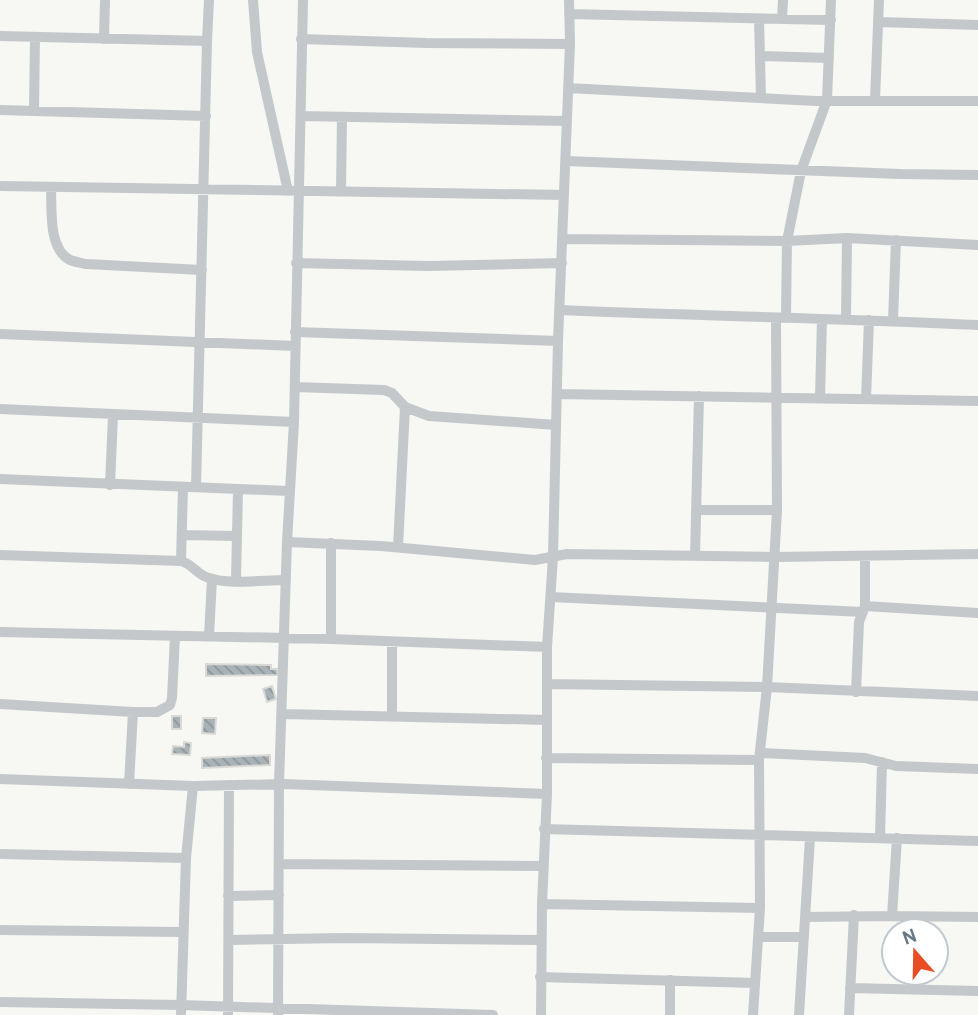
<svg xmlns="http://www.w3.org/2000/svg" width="978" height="1015" viewBox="0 0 978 1015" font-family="Overpass,sans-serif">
  <defs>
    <pattern id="building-back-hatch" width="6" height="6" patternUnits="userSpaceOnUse" patternTransform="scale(1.75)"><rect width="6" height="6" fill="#a9b2b7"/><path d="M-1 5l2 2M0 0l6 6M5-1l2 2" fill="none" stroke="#8d969a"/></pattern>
  </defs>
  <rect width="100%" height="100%" fill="#f7f7f4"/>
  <path fill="url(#building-back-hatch)" stroke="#d9d9d6" stroke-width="2" d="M206,664L271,665V669H277L278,675L206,676Z
    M272,686L276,699L267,702L263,689Z
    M172,716H181V729H172Z
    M203,718H216L215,734L202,733Z
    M184,742L191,743L190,755L172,754L173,746L184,747Z
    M270,755V765L202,768V758Z"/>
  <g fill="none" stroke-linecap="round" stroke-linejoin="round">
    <path stroke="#c4c8cb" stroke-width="10" d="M253,0L257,52L288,191
      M569,14L831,20
      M759,19L761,98
      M782,19L783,0
      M878,22L978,25
      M0,36L207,41L196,487
      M104,39L105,0
      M301,39L426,43L570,44
      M207,41L209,0
      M760,56L829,58
      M568,88L816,101H978
      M875,100L879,0
      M0,110L206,116
      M34,111L35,37
      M301,116L567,121
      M566,161L900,174L978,175
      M0,186L564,195
      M51,188C52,209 48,249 70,260C75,262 81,263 86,264L202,270
      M341,191L342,117
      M563,239L787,241L847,238L978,245
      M296,263L428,266L562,263
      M560,310C700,316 839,318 978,325
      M786,316L787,241L801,171L827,100L831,0
      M846,319L847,238
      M893,321L896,240
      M295,332L558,341
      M0,334L295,346
      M295,387L384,390L392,393L405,407L429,416L556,425
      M557,394L978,401
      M820,398L822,319
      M866,399L869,320
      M0,409L294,422
      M0,479L289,491
      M110,485L113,415
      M696,510H777
      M182,535L237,536
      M287,542L381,546L535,560L567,554L775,557L978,554
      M398,547L405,407
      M0,555L181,561C193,564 197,575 209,578C229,585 264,580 286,580
      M695,556L699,396
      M181,561L183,487
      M236,580L238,490
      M551,597L863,612
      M865,606L978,613
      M0,632L331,639L547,647
      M209,636L212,579
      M331,639V543
      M392,643V715
      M547,684L767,687L978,696
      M856,692L859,622L865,606V556
      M0,704L133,712H157L170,705L172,698L175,636
      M283,714L547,720
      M760,753L865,758L896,766L978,769
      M546,758L759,760
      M0,779L193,786L284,784L547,794
      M129,784L133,712
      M544,829L978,841
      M880,838L882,762
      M897,838L892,916L978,917
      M0,854L186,858
      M280,864L543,866
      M228,896L279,895
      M542,904L760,908
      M805,917L892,916
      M0,930L182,932
      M758,937H804
      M229,940L345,938L541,940
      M540,977L755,983
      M850,988L978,991
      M0,1002L180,1005L493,1015
      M181,1015L186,858L193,786
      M228,1015L229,785
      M278,1015L279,784L287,542L294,422L303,0
      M541,1015L542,904L547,794V647L553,557L558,341L570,44L569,0
      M670,1015V980
      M753,1015L760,908L759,760L767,687L777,510L776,318
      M799,1015L810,838
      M849,1015L854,915"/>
  </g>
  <g transform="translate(915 952) rotate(340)"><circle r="33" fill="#ffffff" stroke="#c1c9cf" stroke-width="2"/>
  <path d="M0-5L12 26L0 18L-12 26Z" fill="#e84d23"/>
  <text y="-10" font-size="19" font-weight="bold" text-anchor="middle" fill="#657886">N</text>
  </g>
</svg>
